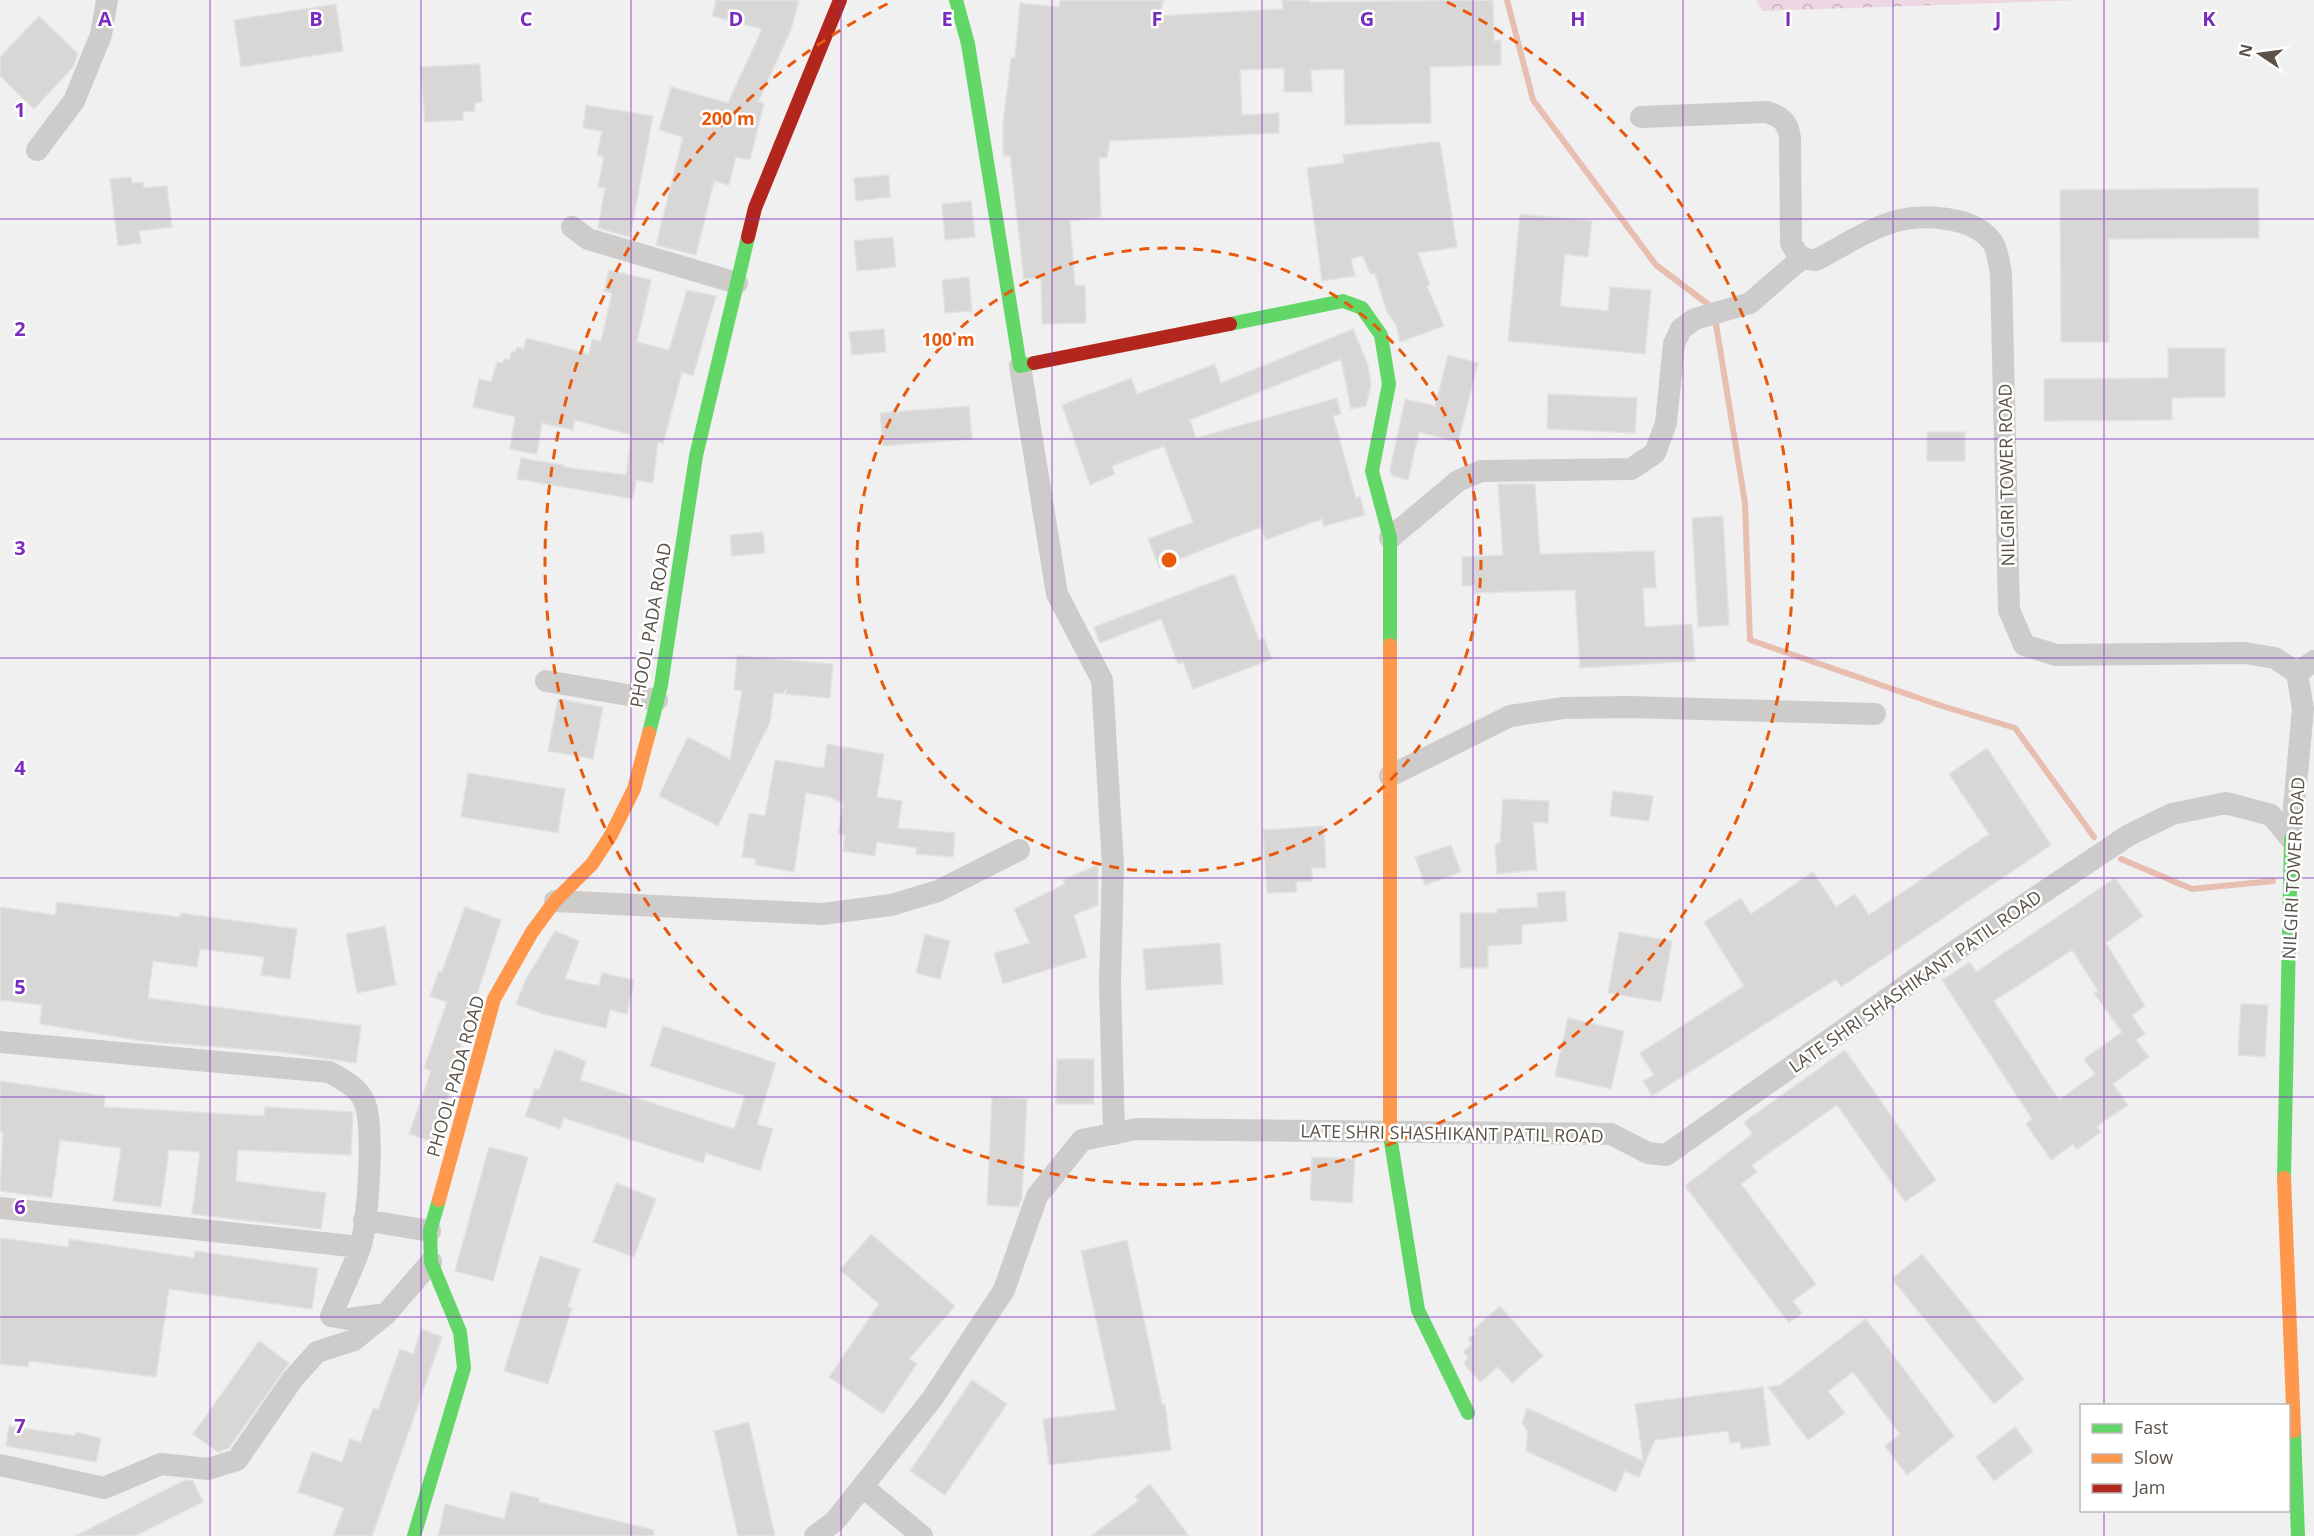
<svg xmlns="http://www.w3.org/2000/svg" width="2314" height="1536" viewBox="0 0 2314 1536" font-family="'Open Sans',sans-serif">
  <defs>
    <pattern id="forest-crowns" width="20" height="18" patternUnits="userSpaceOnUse" patternTransform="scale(1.5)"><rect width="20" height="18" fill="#edd7e3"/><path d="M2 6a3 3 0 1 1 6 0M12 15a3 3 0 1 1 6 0" fill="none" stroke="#c3b1ba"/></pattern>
  </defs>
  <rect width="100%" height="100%" fill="#f0f0f0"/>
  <path fill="url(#forest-crowns)" d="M1756,0H2084L1762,11Z"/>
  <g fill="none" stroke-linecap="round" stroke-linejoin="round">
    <path stroke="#e7beb0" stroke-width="6" d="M1507,0L1533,100L1656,265L1713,308
      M1715,318L1745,503L1750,640L1942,706L2015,728L2094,837
      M2121,859L2192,889L2273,881"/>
  </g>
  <path fill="#d8d7d6" stroke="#e3e2e2" stroke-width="1.5" fill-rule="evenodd" d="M716,0H799L791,30L758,102L764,103L750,160L736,157L729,185L714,181L696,255L656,245L683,137L659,130L671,87L728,103L762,29L712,16Z
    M1060,0H1164L1159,16L1283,9L1282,0H1310V2L1493,0L1494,41L1501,40V65L1430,67L1431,123L1345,125L1344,69L1311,70L1312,92H1284V68L1240,70L1242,115L1279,113V133L1110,141L1107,158H1099L1101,217L1070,221L1075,285H1085L1086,323L1042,324L1041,278L1024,279L1010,156H1004L1003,150V123L1011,58H1015L1020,3L1059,7Z
    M336,4L343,51L241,67L234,20Z
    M39,16L78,54L73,67L34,109L0,76V57Z
    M480,64L482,102L475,103V111L463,112V120L425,122L420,67Z
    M586,105L653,116L630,237L598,228L605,188L598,187L604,156L597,155L602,131L583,128Z
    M1431,142H1440L1457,247L1418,253L1430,285L1427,286L1444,326L1400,342L1396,325L1387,312L1375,274H1370L1363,256L1351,259L1355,276L1322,281L1307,168L1344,163L1343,155Z
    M889,175L890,197L856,201L854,178Z
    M131,177L132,183L143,182L144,188L167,186L172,227L139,231L141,243L118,246L110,179Z
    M2258,188L2259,238L2109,239V342H2061L2060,190Z
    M971,201L975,237L945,240L942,204Z
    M1520,214L1592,221L1588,257L1565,254L1560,306L1608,311L1610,287L1651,290L1645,354L1508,341Z
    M893,237L896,267L857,271L854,241Z
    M609,270L651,280L637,342L669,350L687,290L716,296L693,376L682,372L663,444L658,442L653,483L636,480L633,499L517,479L521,458L564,465L563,467L626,475L631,435L575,420L573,430L542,423L537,454L510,449L515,417L473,407L479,379L491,382L497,362L503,363L504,359L509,360L512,351L515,352L517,347L524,349L526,338L589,354L592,339L601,341L612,293L604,291Z
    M969,277L972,311L945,313L942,280Z
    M884,329L886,352L852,355L849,332Z
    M1353,329L1368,365L1371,384L1366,406L1351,409L1341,359L1190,420L1196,438L1337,398L1341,414L1333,416L1356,498L1360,496L1365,515L1324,526L1322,519L1266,540L1261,527L1159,567L1148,539L1193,522L1164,446L1112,466L1115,474L1090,485L1062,405L1131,378L1137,394L1215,364L1221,383Z
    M2168,348H2225V397L2172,398V420L2044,421V379L2168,378Z
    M1448,355L1478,363L1458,442L1419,432L1408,480L1392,476L1390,470L1405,399L1435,406Z
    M1548,394L1637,398L1635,433L1547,429Z
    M969,406L972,439L883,446L880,413Z
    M1927,432H1965V461H1927Z
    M1498,484H1535L1540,554L1654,551L1656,588H1643L1645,627L1692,624L1695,661L1580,668L1575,590L1474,593V586H1462V557L1503,555Z
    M1723,516L1729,625L1698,627L1692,518Z
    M763,532L765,553L732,556L730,535Z
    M1234,574L1259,640L1264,638L1272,659L1193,689L1183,662L1178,664L1161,619L1100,643L1094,627Z
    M737,656L833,664L830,698L786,694L787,687L783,694L774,693L770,722L718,826L659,796L688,737L730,759L742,691L734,690Z
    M558,699L603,707L593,759L548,751Z
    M827,744L884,754L877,797L902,801L898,828L955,833L953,857L916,854L917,848L877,842L875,856L843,851L845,835L838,834L843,804L830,797L806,793L794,872L755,865L756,859L742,857L749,813L765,816L775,760L824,768Z
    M1987,748L2051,845L1841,987L1836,979L1652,1096L1643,1081L1654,1075L1640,1053L1744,986L1704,922L1741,898L1751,914L1813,872L1836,907L1855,894L1869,915L1989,834L1949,774Z
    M468,773L565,789L558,833L461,817Z
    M1613,791L1653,796L1649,821L1610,816Z
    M1503,799L1549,801L1548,823L1533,822L1537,870L1497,874L1495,844L1500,843Z
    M1324,826L1326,868H1312V881L1296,882L1297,892L1267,893L1263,830Z
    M1451,845L1461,872L1425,885L1415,857Z
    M1098,865V905L1074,915L1087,957L1003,984L994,953L1030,943L1014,909L1065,884L1063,880Z
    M2115,878L2143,916L2106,943L2145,1006L2132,1015L2145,1034L2136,1040L2149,1057L2113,1084L2128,1105L2097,1126L2101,1132L2077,1149L2073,1144L2051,1160L2026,1124L2032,1119L1942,980L1970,962L1976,972ZM2072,950L2098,991L2094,993L2122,1032L2084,1059L2095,1074L2059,1100L1994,1001Z
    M1565,891L1567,921L1522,925V944L1488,946V968H1460V913H1497V909L1538,907L1537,893Z
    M57,902L180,917V913L297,929L290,979L261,975L264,957L200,949L197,967L153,961L148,998L361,1026L356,1063L280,1052L142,1041L40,1024L42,1005L0,1000V907L55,915Z
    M465,907L501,920L446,1092L449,1093L436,1143L409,1134L431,1071L424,1068L447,1002L430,996L439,971L442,972Z
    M385,926L396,985L357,993L346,934Z
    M555,931L579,941L565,979L599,986L602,973L634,980L627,1014L610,1010L606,1028L543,1014L516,1004L525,981Z
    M1619,932L1672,941L1661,1002L1608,993Z
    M925,934L950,941L940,979L916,973Z
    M1220,943L1223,984L1146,990L1143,949Z
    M2241,1004L2268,1005L2265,1057L2238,1055Z
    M1568,1018L1624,1031L1611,1089L1555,1076Z
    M663,1026L776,1063L757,1124L773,1129L760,1171L706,1153L703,1163L564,1118L560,1129L525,1116L535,1089L539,1090L555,1049L586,1061L580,1080L734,1129L745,1096L650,1066Z
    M1845,1050L1936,1180L1905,1202L1837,1105L1752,1165L1757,1172L1741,1184L1816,1284L1793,1301L1802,1313L1789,1323L1685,1186L1752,1134L1744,1122Z
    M1057,1059H1094V1104H1056Z
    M0,1081L105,1096L104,1107L264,1116L265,1107L353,1112L351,1155L238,1150L236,1181L326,1193L321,1229L192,1214L200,1152L169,1150L161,1207L113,1201L121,1148L60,1140L52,1198L0,1191L3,1132H0Z
    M992,1097L1027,1099L1022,1197L1019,1207L987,1205Z
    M489,1147L528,1157L493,1281L455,1271Z
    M1312,1157L1355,1159L1352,1203L1310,1200Z
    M616,1183L656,1199L634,1257L593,1242Z
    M871,1234L955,1306L909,1359L917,1364L883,1414L829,1377L879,1304L840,1270Z
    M0,1238L68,1247L69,1239L194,1258L195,1251L318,1268L312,1309L169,1289L156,1377L29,1361L28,1367L0,1364Z
    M1127,1240L1162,1404H1165L1171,1450L1049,1465L1043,1419L1116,1410L1081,1251Z
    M1922,1254L2024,1379L1994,1404L1892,1279Z
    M540,1256L580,1269L568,1307L572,1308L548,1384L504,1371Z
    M1500,1306L1543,1356L1512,1383L1498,1367L1480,1382L1464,1364L1468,1357L1463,1352L1472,1344L1468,1339L1475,1333L1473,1330Z
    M1866,1319L1954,1436L1907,1475L1885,1446L1900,1434L1853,1372L1828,1391L1845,1413L1808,1440L1768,1387L1780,1385Z
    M421,1329L442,1337L372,1536H333L344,1508L298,1492L312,1452L342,1462L350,1439L361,1442L373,1408L378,1410L400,1349L413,1354Z
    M259,1341L289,1363L229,1448L218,1452L193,1434Z
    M972,1380L1007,1404L945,1495L910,1471Z
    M1763,1387L1770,1445L1741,1449L1740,1442L1730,1443L1728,1431L1655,1440L1639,1477L1625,1471L1616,1492L1526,1451L1528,1432L1522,1423L1527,1408L1643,1461L1635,1404Z
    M749,1422L775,1536H738L714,1431Z
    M9,1426L75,1436L76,1432L101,1438L96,1462L6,1446Z
    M2015,1427L2033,1451L1994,1481L1976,1457Z
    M185,1480L193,1481L203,1502L135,1536H75Z
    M1150,1484L1189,1536H1091L1139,1500L1135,1496Z
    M511,1492L539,1498V1502L654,1530L653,1536H438L445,1504L504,1519Z"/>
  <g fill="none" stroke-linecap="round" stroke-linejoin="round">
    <path stroke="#ceccca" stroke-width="22" d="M1641,117L1766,112C1781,116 1788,122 1790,138L1791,243C1797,255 1802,260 1816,260C1840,248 1864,231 1890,223C1920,213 1974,215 1993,243C1998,251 1999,265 2001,274L2009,610L2024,645L2056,655L2245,653L2275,658L2297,673L2303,709L2291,839
      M37,150L74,101L101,35L107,0
      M572,227L588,239L737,283
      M1020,366L1057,594L1102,680L1113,866L1110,983L1114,1134
      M1390,538L1458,481L1481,471L1631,469L1655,453L1666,423L1674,344L1681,329L1695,319L1750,303L1802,258
      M2297,673L2314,661
      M546,681L657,700
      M1390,776L1510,716L1563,708L1629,707L1875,714
      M555,901L822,914L891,905L938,891L1019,850
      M0,1042L329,1072C343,1080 358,1087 364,1101C375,1124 368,1223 360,1248C352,1271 340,1294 331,1316L348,1319L386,1314
      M0,1208L360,1247
      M364,1220L430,1231
      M0,1465L104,1488L161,1464L208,1469L237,1460L292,1380L317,1352L354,1340L386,1314L431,1262
      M863,1487L922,1536
      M815,1536L835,1521L932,1399L1004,1290L1037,1196L1082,1140L1136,1129L1611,1134L1648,1153L1666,1155L1948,956L2129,835L2172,814L2226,803L2271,815L2291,839"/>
    <path stroke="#63d668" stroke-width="14" d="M956,0L968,44L1020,366L1034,363
      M1230,324L1343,301L1362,308L1381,335L1389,384L1372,471L1390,538V645
      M649,733L661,685L696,456L748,237
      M1390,1136L1418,1310L1468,1413
      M2284,1178L2291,839
      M2294,1431L2298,1536
      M414,1536L464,1368L460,1332L431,1262L430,1231L439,1200"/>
    <path stroke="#ff974d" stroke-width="14" d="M1390,1136V645
      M2284,1178L2294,1431
      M439,1200L494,999L532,932L555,901L592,864L611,835L634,789L649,733"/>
    <path stroke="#b3261e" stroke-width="14" d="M748,237L755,208L840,0
      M1034,363L1230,324"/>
  </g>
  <path fill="none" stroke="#7b2cbf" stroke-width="1.5" stroke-opacity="0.55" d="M210,0V1536M421,0V1536M631,0V1536M841,0V1536M1052,0V1536M1262,0V1536M1473,0V1536M1683,0V1536M1893,0V1536M2104,0V1406M0,219H2314M0,439H2314M0,658H2314M0,878H2314M0,1097H2314M0,1317H2314M2104,1510V1536"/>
  <g fill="none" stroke="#e8590c" stroke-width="3" stroke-dasharray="10 8">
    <circle cx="1169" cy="560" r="312"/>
    <path d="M1447 2A624 624 0 1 1 891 2"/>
  </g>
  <g text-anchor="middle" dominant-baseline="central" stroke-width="5" stroke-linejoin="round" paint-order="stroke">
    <g font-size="18" fill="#5b5249" stroke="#fff">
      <text transform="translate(2006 475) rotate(-91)">NILGIRI TOWER ROAD</text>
      <text transform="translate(650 625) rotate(-80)">PHOOL PADA ROAD</text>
      <text transform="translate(2293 868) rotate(-87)">NILGIRI TOWER ROAD</text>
      <text transform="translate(1915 981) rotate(-35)">LATE SHRI SHASHIKANT PATIL ROAD</text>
      <text transform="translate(455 1076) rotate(-74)">PHOOL PADA ROAD</text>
      <text transform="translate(1452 1133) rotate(1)">LATE SHRI SHASHIKANT PATIL ROAD</text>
    </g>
  </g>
  <g font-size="20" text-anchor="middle" font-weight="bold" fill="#7b2cbf" stroke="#fff" stroke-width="5" stroke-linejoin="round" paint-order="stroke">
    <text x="105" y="26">A</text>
    <text x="316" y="26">B</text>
    <text x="526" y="26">C</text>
    <text x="736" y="26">D</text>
    <text x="947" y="26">E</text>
    <text x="1157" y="26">F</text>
    <text x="1367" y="26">G</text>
    <text x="1578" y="26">H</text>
    <text x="1788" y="26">I</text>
    <text x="1998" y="26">J</text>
    <text x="2209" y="26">K</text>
    <text x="20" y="117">1</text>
    <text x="20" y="336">2</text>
    <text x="20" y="555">3</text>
    <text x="20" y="775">4</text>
    <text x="20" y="994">5</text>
    <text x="20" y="1214">6</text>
    <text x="20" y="1433">7</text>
  </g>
  <circle cx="1169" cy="560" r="9" fill="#e8590c" stroke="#fff" stroke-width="3"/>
  <g font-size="18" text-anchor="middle" font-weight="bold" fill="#e8590c" stroke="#fff" stroke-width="5" stroke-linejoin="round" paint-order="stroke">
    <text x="728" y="125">200 m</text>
    <text x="948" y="346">100 m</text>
  </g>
  <rect x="2080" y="1404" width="210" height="108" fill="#ffffff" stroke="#bdbab6" stroke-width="1.5"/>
  <rect x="2092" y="1424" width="30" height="9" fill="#63d668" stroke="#bdbab6" stroke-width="1.5"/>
  <text x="2134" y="1434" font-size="18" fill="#5b5249">Fast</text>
  <rect x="2092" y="1454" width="30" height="9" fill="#ff974d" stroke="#bdbab6" stroke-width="1.5"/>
  <text x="2134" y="1464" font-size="18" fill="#5b5249">Slow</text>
  <rect x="2092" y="1484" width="30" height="9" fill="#b3261e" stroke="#bdbab6" stroke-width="1.5"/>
  <text x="2134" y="1494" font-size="18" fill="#5b5249">Jam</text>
  <g transform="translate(2260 54) rotate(283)" stroke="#ffffff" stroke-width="4.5" paint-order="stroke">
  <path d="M0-4.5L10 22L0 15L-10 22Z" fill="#5b5249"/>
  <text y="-9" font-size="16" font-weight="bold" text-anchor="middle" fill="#5b5249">N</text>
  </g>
</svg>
